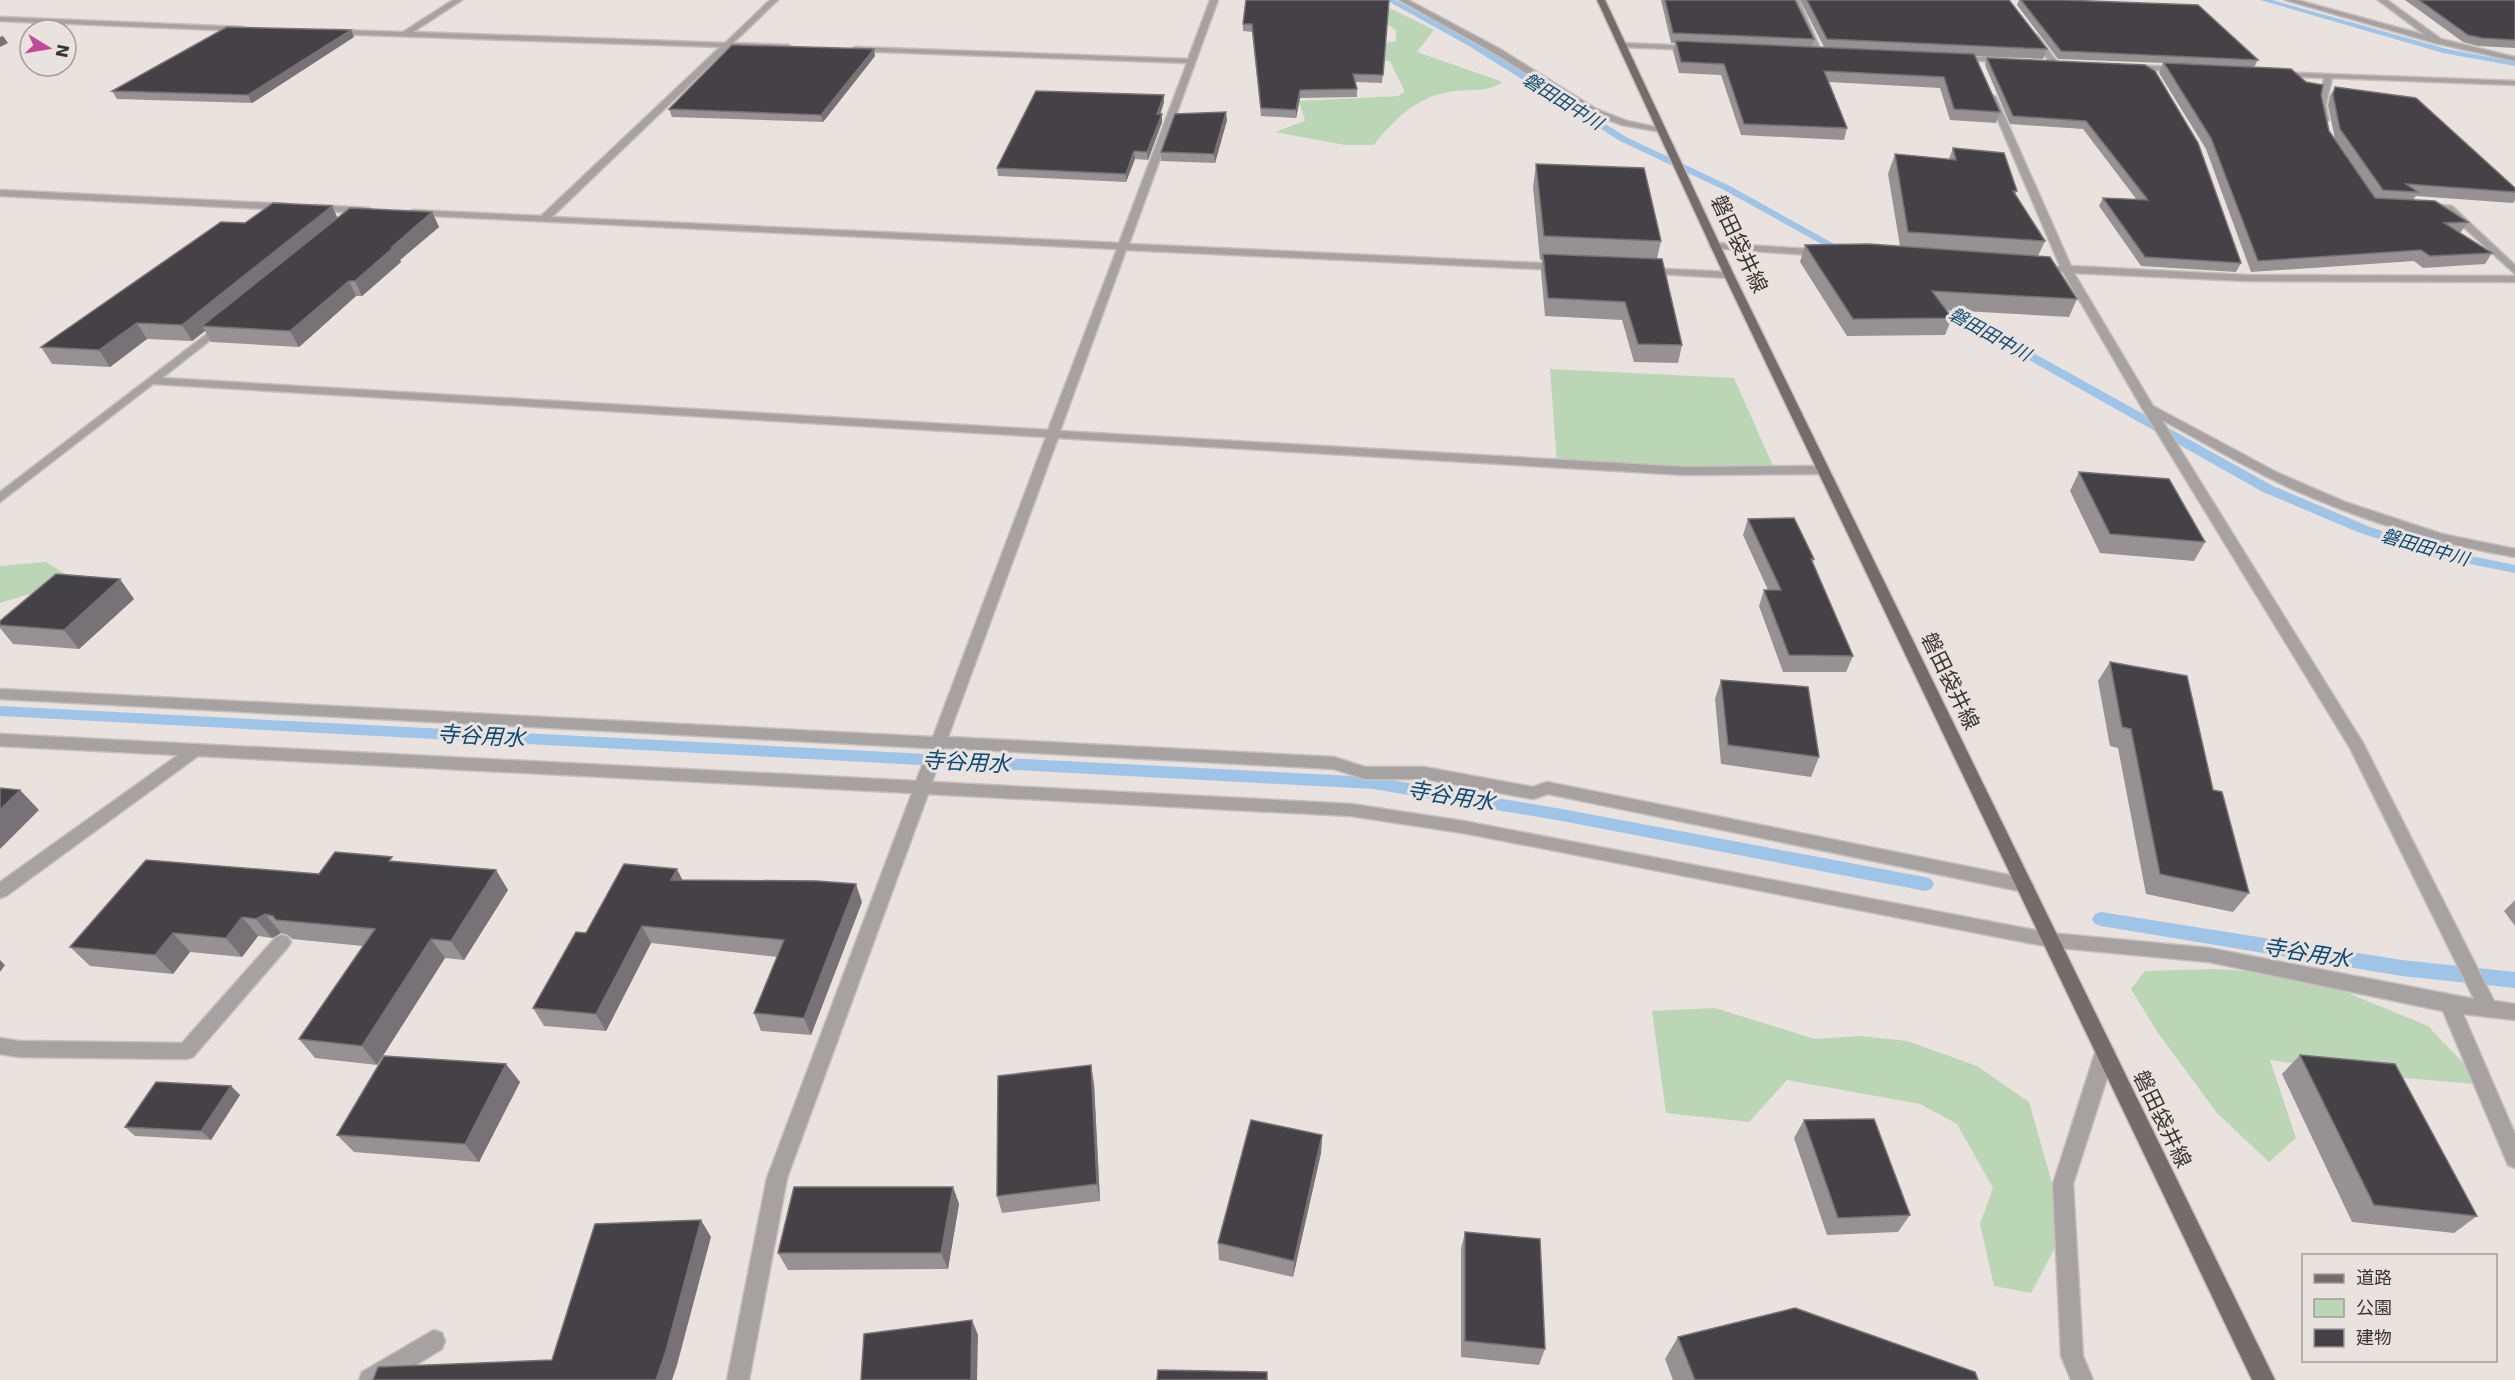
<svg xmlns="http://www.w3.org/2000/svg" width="2515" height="1380" viewBox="0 0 2515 1380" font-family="'DejaVu Sans','Noto Sans JP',sans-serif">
  <rect width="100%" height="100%" fill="#e9e2df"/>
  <path fill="#bbd6b5" d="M1373,0L1434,30L1417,52L1503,82C1483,94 1471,88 1449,92C1416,97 1394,120 1374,145H1345L1275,132L1305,121L1299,101L1398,96L1405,92L1390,61L1361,60L1378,45L1396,41V30L1387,24Z
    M1550,369L1734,378L1775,470L1557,464Z
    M46,562L75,580L0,603V566Z
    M2216,969L2304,975L2428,1026L2484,1085L2395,1077L2270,1060L2296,1138L2269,1162L2217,1113L2158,1033L2131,989L2145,971Z
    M1715,1008L1815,1039L1860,1036L1907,1041L1977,1066L2029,1102L2065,1229L2031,1293L1994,1286L1980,1224L1993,1188L1957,1124L1920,1104L1787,1080L1749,1122L1666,1113L1652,1011Z"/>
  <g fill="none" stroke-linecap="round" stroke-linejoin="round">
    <path fill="#9ec5e7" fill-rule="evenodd" d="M1386,0H1395L1475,42L1626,137L1730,186L1854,255L1845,257L1724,190L1620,141L1469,46Z
      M2260,0H2272L2447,49L2515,62V66L2443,53Z
      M1928,299H1936L2273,486L2370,527L2442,550L2515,565V573L2435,557L2360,533L2263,492L1928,303Z
      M0,706L1373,777L1562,809L1925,877L1931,879L1934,884L1931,889L1925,891L1562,821L1373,789L0,716Z
      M2101,912L2402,960L2515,972V988L2402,976L2101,926L2095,924L2092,919L2095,914Z"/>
    <g stroke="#c6bfbd" stroke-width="3">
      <path id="minor" d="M453,0H462L413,32L725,43L770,0H778L733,43L789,45L792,49L729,47L552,217L1119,243L1187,63L855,51L851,49L855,47L1188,59L1210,0H1218L1129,244L1561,264L1566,267L1561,270L1126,250L1060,431L1686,467L1823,466L1829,470L1823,474L1686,475L1058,438L948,737L1334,757L1365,767H1424L1533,787L1547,782L2024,878L2030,880L2033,885L2030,890L2024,892L1548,794L1533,799L1424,779H1365L1334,769L944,748L932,782L1351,804L1463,821L2050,933L2209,948L2474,999L2350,748L2142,408L2063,272L2054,269L2060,266L1988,97L1992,95L1996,97L2071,266L2246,275L2515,276V282L2246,281L2074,273L2153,406L2278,473L2345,502L2442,534L2515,549V557C2438,544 2363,521 2292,489C2247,468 2205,443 2162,420L2363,743L2494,1001L2515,1004V1020L2463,1014L2515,1134V1168L2508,1165L2443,1011L2209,962L2050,947L1463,833L1351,816L928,794L787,1178L749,1380H727L767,1178L912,793L198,756L6,896L0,898V882L178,755L0,746V734L916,781L929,748L0,699V689L933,737L1046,437L153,384L0,502V492L224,321L229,324L228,326L162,378L1048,430L1117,249L411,215V211L414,210L541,216L720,47L333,34L329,32L333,30L403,32Z
        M1399,0H1408L1500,49L1596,109L1627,121L1665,129L1661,132L1622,125L1590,113L1494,53Z
        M1791,0H1799L1823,55L1816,53Z
        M2285,0H2297L2425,35L2378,0H2387L2441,39L2515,57V61L2435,43Z
        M0,17L243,27L247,29L243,31L0,21Z
        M2031,35H2037L2058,63L2057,65H2051Z
        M1623,43L1694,46L1698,48L1694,50L1620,47Z
        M1958,56L2006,58L2010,60L2006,62L1955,60V56Z
        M2131,65L2179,67L2183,69L2179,71L2128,69V65Z
        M2275,72L2515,81V85L2332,78L2326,105L2329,120L2325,123L2321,120L2318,105L2324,78L2278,76H2275Z
        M0,190L288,204L293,207L288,210L0,196Z
        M2427,204L2452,206L2515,265V274L2446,211L2424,209L2422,207Z
        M315,205L369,208L374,211L369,214L312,210L310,208Z
        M1715,243L1823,250L1828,253L1823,256L1711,248L1710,246Z
        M1645,268L1729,272L1734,275L1729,278L1641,273L1640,271Z
        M282,935L288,937L291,942L288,947L193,1057L186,1059L19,1057L0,1054V1038L19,1041L182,1043L276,937Z
        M2105,1045L2112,1047L2115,1053L2073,1184L2083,1356L2093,1380H2071L2061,1356L2053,1184L2095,1053L2098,1047Z
        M434,1330L442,1333L445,1341L442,1349L391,1380H359L362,1372Z"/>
    </g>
    <g stroke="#c6bfbd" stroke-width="3">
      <path id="major" d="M1597,0H1605L1734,275L2275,1380H2252L1724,275Z"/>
    </g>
    <use href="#minor" fill="#a6a2a2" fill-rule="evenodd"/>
    <use href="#major" fill="#726c6b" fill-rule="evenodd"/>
  </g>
  <path fill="#969293" d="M1389,0L1382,83L1355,82L1357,89V97L1300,98L1296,118L1261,116L1252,32L1243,31V24Z
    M1661,0H1795L1814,39L1812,47H1824L1800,0H2009L2047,49L2043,59L1975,56L2000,112L1996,123L1950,120L1940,88L1829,82L1847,128L1844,140L1741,135L1721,75L1679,73L1673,51L1675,43H1671Z
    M2019,0H2063L2258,60L2254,67L2321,95L2329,131L2375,198L2335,139L2328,105L2330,96L2335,87L2515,188V200L2513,203L2416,196L2413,200L2468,222L2460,233L2492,253L2485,264L2423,268L2414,261L2251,272L2206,149L2159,73L2163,63L2058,59L2017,5Z
    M2405,0H2515V48L2478,46L2463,42Z
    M354,37L252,103L117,99L112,91Z
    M875,56L823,122L672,117L669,109Z
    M1987,58L2145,65L2241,263L2236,272L2141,266L2099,206L2103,198L2137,200L2083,129L2010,124L1985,65Z
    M1164,95V102L1160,114L1162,122L1148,160L1135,159L1126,182L998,176L997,168Z
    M1227,120L1215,163L1161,161V152Z
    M1953,148L2017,191L2015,194L2045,241L2038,256L2077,299L2069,317L1946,310L1952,318L1945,335L1847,336L1800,262L1805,245L1900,246L1888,174L1895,154L1949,159Z
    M1536,164L1661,241L1657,259L1682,345L1678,363L1634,362L1622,320L1545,316L1541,271L1542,260H1540L1533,187Z
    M332,206L337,218L432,212L439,227L400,260L401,262L362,296H356L299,347L211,342L205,331L192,341L147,339L110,367L52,364L41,347L245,223Z
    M2079,472L2205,542L2194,561L2100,553L2070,491Z
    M1748,519L1814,559L1813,562L1853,656L1846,672H1783L1759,606L1764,590H1768L1743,535Z
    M134,599L79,649L13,644L0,628V621Z
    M2110,662L2213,790L2249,893L2233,912L2146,894L2118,748L2110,746L2098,681Z
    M1721,680L1819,757L1811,777L1721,764L1715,699Z
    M395,862L508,890L464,960L445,958L377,1065L315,1058L299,1039L363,946L292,939L288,935L281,933L272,938L258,936L242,957L190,952L173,974L90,966L70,947L319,874Z
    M683,880L862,902L811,1035L761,1031L754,1013L778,957L651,943L606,1031L544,1026L533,1008L586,933Z
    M2515,900V926L2504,911Z
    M2300,1055L2477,1216L2454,1233L2352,1222L2282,1074Z
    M520,1082L479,1162L354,1152L337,1135Z
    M1094,1084L1100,1201L1002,1213L997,1196Z
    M231,1086L240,1095L211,1140L135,1136L125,1127Z
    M1804,1120L1910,1215L1898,1232L1827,1235L1794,1138Z
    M1322,1135L1321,1153L1293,1277L1219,1260L1218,1243Z
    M953,1187L959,1204L948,1269L788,1270L778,1253Z
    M1465,1232L1545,1349L1539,1365L1461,1357V1249Z
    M1678,1337L1978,1380H1673L1665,1359Z"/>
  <path fill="#767275" d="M351,30L354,37L252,103L248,95Z
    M3,36L8,43L0,47V37Z
    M874,49L875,56L823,122L821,115Z
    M1300,90V98L1296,118V110Z
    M1164,95V102L1158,122L1157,114Z
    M1226,112L1227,120L1215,163L1214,154Z
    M1162,114V122L1148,160L1147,152Z
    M1134,151L1135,159L1126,182V174Z
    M332,206L339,221L202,326L205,331L192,341L182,325Z
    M432,212L439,227L400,260L401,262L362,296L355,281L392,247Z
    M349,281L356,296L299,347L290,331Z
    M137,323L147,339L110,367L99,350Z
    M120,579L134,599L79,649L64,630Z
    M20,790L39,810L0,849V810Z
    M677,869L686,887L671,880Z
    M496,870L508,890L464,960L451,941Z
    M856,884L862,902L811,1035L804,1018Z
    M265,914L281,933L272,938L256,919Z
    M242,917L258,936L242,957L226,938Z
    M642,926L651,943L606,1031L596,1014Z
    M173,933L190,952L173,974L155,955Z
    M431,939L445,958L377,1065L362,1046Z
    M0,960L5,965L0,972Z
    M506,1064L520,1082L479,1162L465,1144Z
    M1091,1065L1094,1084L1100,1201L1097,1184Z
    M231,1086L240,1095L211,1140L201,1131Z
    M1322,1135L1321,1153L1293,1277L1294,1261Z
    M953,1187L959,1204L948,1269L941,1253Z
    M701,1220L711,1237L677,1365L672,1380H656Z
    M972,1320L978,1335L977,1380H971Z"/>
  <path fill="#444247" stroke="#767275" stroke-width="1.5" d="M1246,0H1389L1383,75L1353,74L1357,89L1300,90L1296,110L1261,108L1252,24H1243Z
    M1665,0H1795L1814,39L1673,33Z
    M1807,0H2009L2047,49L1827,39Z
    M2021,0H2063L2198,5L2258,60L2061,51Z
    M2419,0H2515V40L2482,38L2468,35Z
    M227,27L351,30L248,95L112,91Z
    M1676,41L1974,54L2000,112L1954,109L1944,77L1824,71L1847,128L1744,124L1724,64L1681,62Z
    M732,45L874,49L821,115L669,109Z
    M1987,58L2145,65L2155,71L2198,143L2241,263L2145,257L2103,198L2148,200L2086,121L2013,116Z
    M2164,63L2291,69L2306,82L2323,85L2321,95L2329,131L2375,198L2435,201L2468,222L2444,223L2492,253L2430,256L2421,250L2258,261L2211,138Z
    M2335,87L2416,98L2515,188V192L2406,184L2418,192L2383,190L2340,129L2333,95Z
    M1036,91L1164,95L1157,114H1162L1147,152L1134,151L1126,174L997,168Z
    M1226,112L1214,154L1161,152L1175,114Z
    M1953,148L2004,153L2017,191H2013L2045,241L1908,232L1895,154L1956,160Z
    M1536,164L1644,168L1661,241L1544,236Z
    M273,203L332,206L182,325L137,323L99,350L41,347L221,222L245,223Z
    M350,208L432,212L392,247H394L355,281H349L290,331L202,326Z
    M1869,244L2050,257L2077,299L1932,291L1952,318L1853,319L1805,245Z
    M1543,254L1662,259L1682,345L1638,344L1625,302L1548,298Z
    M2079,472L2169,479L2205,542L2110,534Z
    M1794,518L1814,559H1811L1853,656L1789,655L1764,590H1781L1748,519Z
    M56,574L120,579L64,630L0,625V621Z
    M2110,662L2187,676L2213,790L2222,792L2249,893L2160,874L2131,729L2122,727Z
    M1721,680L1808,687L1819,757L1728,745Z
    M0,788L20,790L0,810Z
    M335,852L392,857L389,861L496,870L451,941L431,939L362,1046L299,1039L375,929L276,920L273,916L265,914L256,919L242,917L226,938L173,933L155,955L70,947L146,860L319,874Z
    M624,864L677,869L671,880L817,881L856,884L804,1018L754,1013L784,940L642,926L596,1014L533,1008L576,932L586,933Z
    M2300,1055L2395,1064L2477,1216L2374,1205Z
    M384,1056L506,1064L465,1144L337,1135Z
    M1091,1065L1097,1184L997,1196L998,1076Z
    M156,1082L231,1086L201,1131L125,1127Z
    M1874,1119L1910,1215L1838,1218L1804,1120Z
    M1251,1120L1322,1135L1294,1261L1218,1243Z
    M794,1187H953L941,1253H778Z
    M701,1220L666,1351L656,1380H373L378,1367L552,1360L595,1224Z
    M1465,1232L1540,1239L1545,1349L1465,1341Z
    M1795,1308L1975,1372L1978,1380H1695L1678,1337Z
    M972,1320L971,1380H861L864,1334Z
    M1158,1370L1267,1372V1380H1157Z"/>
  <g text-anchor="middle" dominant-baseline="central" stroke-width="6" stroke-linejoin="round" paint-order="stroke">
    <g font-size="18" font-style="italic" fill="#094974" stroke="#e9e2df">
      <text transform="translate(1563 101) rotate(32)">磐田田中川</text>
      <text transform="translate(1990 334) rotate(29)">磐田田中川</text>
      <text transform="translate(2425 547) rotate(16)">磐田田中川</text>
    </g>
    <g font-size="21" fill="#383534" stroke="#e9e2df">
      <text transform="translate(1739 244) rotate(65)">磐田袋井線</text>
      <text transform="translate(1950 681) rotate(64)">磐田袋井線</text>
      <text transform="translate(2162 1119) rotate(64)">磐田袋井線</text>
    </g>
    <g font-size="22" font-style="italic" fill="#094974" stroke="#e9e2df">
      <text transform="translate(481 736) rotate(3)">寺谷用水</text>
      <text transform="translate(966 762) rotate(3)">寺谷用水</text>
      <text transform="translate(1451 796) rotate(9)">寺谷用水</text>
      <text transform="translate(2307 953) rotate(9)">寺谷用水</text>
    </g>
  </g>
  <rect x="2302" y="1254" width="195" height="108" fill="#e9e2df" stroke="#a29d9b" stroke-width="1.5"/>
  <rect x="2314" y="1274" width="30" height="9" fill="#726c6b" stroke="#a29d9b" stroke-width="1.5"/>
  <text x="2356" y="1284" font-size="18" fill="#383534">道路</text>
  <rect x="2314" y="1299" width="30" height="18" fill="#bbd6b5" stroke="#a29d9b" stroke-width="1.5"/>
  <text x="2356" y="1314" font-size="18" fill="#383534">公園</text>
  <rect x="2314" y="1329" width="30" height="18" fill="#444247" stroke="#a29d9b" stroke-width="1.5"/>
  <text x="2356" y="1344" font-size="18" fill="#383534">建物</text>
  <g transform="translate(48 48) rotate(101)"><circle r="28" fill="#e9e2df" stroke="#a29d9b" stroke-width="1.5"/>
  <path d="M0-4.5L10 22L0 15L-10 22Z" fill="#c1489b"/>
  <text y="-9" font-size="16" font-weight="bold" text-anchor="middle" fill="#383534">N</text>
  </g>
</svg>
